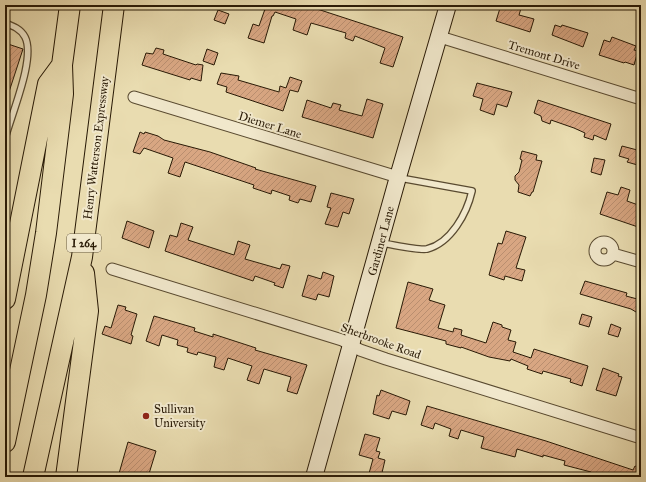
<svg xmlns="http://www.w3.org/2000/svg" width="646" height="482" viewBox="0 0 646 482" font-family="'IM FELL Great Primer',serif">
  <defs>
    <pattern id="building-hatch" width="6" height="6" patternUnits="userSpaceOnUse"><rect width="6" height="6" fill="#d8a682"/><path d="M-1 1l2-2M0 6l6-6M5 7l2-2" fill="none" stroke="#b98e6f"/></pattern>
  </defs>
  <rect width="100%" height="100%" fill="#e9dcb0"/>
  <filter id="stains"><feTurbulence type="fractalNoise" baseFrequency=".005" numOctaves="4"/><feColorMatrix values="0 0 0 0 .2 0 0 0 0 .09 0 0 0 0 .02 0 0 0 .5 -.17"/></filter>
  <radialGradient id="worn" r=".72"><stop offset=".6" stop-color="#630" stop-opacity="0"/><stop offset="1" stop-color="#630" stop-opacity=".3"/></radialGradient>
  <path fill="url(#building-hatch)" stroke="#291a06" d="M258,5H305L403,37L393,67L380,63L385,48L355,36L353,41L345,38L346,33L311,23L307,35L293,30L296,19L275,12L273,16H272L264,43L248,38L253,24L259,26L265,9Z
    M501,5H522L519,15L534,19L530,32L496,21Z
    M218,10L229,14L225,24L214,20Z
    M555,25L561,27L562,25L588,33L583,47L552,35Z
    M612,37L636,46L634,50L638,51L634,65L625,62L624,63L599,55L604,40L610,42Z
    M5,43L23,49L7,98L5,97Z
    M156,48L164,50L163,54L196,65L197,64L203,65L201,81L191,78L190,80L142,65L146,53L153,54Z
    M207,49L218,53L214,65L203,61Z
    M221,73L239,76L238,80L279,92L280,86L286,88L290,77L302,81L298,92L290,90L283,111L226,92L227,87L217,84Z
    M477,83L512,92L507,107L497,104L494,115L480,110L483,99L473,96Z
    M367,99L383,104L373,138L302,117L307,100L331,108L333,103L341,105L339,110L362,116Z
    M538,100L611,124L606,140L594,135L593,140L584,137L585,133L574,128L551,120L550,124L542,121L541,116L534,113Z
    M140,132L144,134L145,132L158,136L164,140L210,152L256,168L255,169L316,186L311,202L300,199L298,203L289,200L290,196L272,190L271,194L253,188L254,185L185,162L180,177L168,173L173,158L144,148L140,154L133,152Z
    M622,146L641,151V166L627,162L629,159L619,156Z
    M522,151L537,155L536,160L542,161L533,192H532L530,196L518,192L519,185L515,180V176L519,172L522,160L520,159Z
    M594,158L605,160L601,175L591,172Z
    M621,187L630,190L627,201L641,206V228L600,214L607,192L618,195Z
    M331,193L354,199L349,214L343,212L338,227L325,224L331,208L327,207Z
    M127,221L154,231L149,248L122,238Z
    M181,223L193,227L188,240L234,255L238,241L250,245L245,259L280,269L282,264L290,266L283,288L274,285L275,283L255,276L253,281L165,251L170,235L177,237Z
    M506,231L526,237L516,268L525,270L522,281L505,276L504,280L489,275L498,243L502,244Z
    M323,272L334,276L329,297L318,294L316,300L302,296L308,275L321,279Z
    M585,281L627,293L626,296L641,300V315L631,309L580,294Z
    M408,282L433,289L429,300L445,305L438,328L453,332L454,328L462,330L461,335L486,343L493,322L502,325V327L511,330L508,340L516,342L513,352L531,358L534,349L588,366L582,386L570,382L571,379L543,371L542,374L527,369L528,366L511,359L510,361L489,357L461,347V348L446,344V341L396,328Z
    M118,305L126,307L125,310L137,314L131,335L133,336L131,344L102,334L105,326L111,328Z
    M582,314L592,317L589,327L579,324Z
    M154,316L195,328L194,331L213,337V334L256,348L255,350L307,365L297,394L287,391L291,377L264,369L259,384L247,380L252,366L228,358L224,370L214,367L216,357L198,352L197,355L187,352L188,348L177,345L178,340L162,335L159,346L146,341Z
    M611,324L621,328L618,337L608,334Z
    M603,368L619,374L618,376L622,377L616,396L596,390Z
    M381,390L410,401L406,415L392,411L389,419L373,414L377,395L379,396Z
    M427,406L546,441L633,470L635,466L641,468V477H622L608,473L607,476L603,474L602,477H596L590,475L591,472L564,465L565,461L543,455V457L517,449L515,457L481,448L484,437L461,430L458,439L449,436L451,429L435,423L433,429L421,425Z
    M365,434L380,438L376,451L380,452L378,458L385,460L381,477H368L373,459L359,455Z
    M128,442L156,451L148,477H118Z"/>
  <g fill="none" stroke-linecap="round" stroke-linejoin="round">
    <g stroke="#594a30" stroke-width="8">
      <path id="service" d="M5,23C13,26 21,29 25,37C36,58 11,115 5,139
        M381,243C390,244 420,251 427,249C451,243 467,213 472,191L400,178"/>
    </g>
    <g stroke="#594a30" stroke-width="13">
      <path id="minor" d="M440,37L641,99
        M134,97L398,177
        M595 251a9 9 0 1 1 18 0a9 9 0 1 1-18 0Z
        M613,254L641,262
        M112,269L342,340L360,350L386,359L641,438"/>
    </g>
    <g stroke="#291a06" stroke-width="18">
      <path id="secondary" d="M314,477L398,177L448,5"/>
    </g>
    <g stroke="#291a06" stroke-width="22">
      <path id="motorway" d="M5,299L48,84L62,65
        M5,442L36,295L46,233L63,94L62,65L70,5
        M33,477L82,257L114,5
        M66,477L88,311L84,273"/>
    </g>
    <use href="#service" stroke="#f1e8cc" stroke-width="5.5"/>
    <use href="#minor" stroke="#f1e8cc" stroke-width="11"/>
    <use href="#secondary" stroke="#f1e8cc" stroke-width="16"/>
    <use href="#motorway" stroke="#e9dcb0" stroke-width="20"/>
  </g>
  <circle fill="#8f2418" stroke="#f1e8cc" stroke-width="1.5" cx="146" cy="416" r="4"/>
  <g text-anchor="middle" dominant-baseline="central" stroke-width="4" stroke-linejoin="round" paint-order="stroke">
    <rect fill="#f1e8cc" stroke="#655841" stroke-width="1" x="67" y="234" width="34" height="18" rx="3"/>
    <g font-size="11" font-weight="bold" fill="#291a06">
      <text x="84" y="243">I 264</text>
    </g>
    <g font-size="12" fill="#291a06" stroke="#f1e8cc">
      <text transform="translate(544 55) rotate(17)">Tremont Drive</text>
      <text transform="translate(270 125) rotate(17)">Diemer Lane</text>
      <text transform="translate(96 148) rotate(-83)">Henry Watterson Expressway</text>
      <text transform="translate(381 241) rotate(-75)">Gardiner Lane</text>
      <text transform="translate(381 341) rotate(20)">Sherbrooke Road</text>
    </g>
    <g font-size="12" fill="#291a06" stroke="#f1e8cc" text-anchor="start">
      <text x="154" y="409">Sullivan<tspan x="154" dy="14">University</tspan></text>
    </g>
  </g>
  <rect width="646" height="482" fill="none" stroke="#e9dcb0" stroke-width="20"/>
  <rect x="6" y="6" width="634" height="470" fill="none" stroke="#291a06" stroke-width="2"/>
  <rect x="10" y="10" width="626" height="462" fill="none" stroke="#291a06"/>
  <rect width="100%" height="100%" filter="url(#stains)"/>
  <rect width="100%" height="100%" fill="url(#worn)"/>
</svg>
